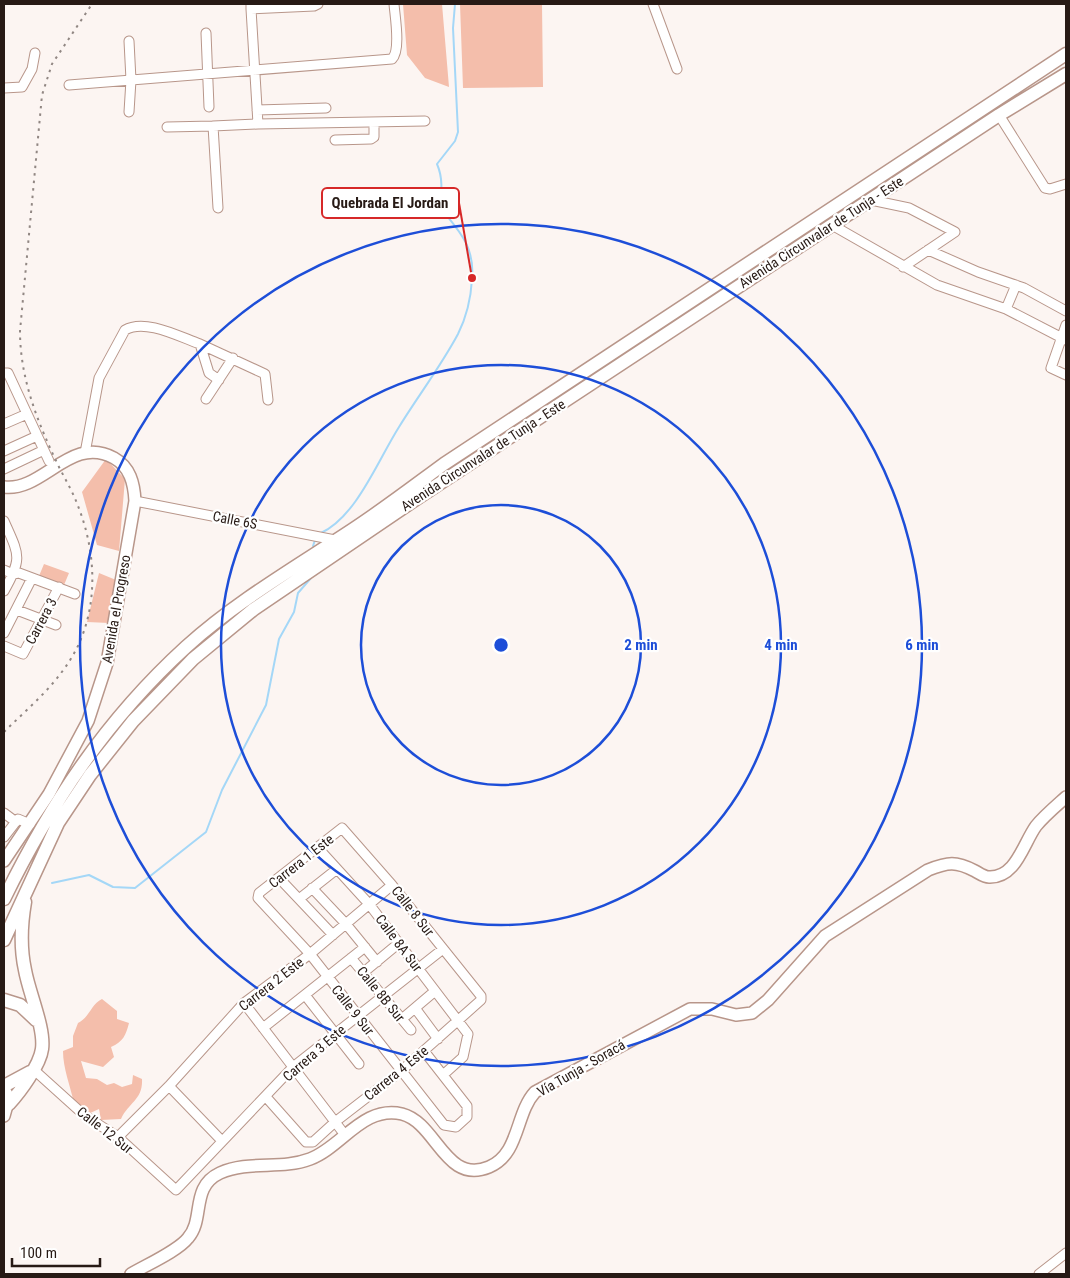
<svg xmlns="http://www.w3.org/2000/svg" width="1070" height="1278" viewBox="0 0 1070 1278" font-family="'Roboto Condensed',sans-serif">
  <rect width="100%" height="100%" fill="#fcf5f2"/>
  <path fill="#f4beab" d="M403,4H442L449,87L425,78L407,55Z
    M460,4H542L543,87L463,88Z
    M106,459L125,479L119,551L97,545L82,492Z
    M44,564L69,573L64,585L39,576Z
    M99,573L116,580L109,623L87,622Z
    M102,999L117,1011V1019L129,1023C126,1035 123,1042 111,1047L114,1057L103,1067L81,1061L86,1078L97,1079L107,1085L114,1083L122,1087L132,1084L133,1075L142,1079C143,1100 129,1102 121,1119L101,1120L99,1109L88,1114L74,1103C70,1085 63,1068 63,1051L73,1047V1036L78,1023C90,1017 91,1004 102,999Z"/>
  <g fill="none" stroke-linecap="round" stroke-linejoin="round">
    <path stroke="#a4d7f7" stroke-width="2" d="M321,533C357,516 378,460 399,427C418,396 441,366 458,334C466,318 471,297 472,279C475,245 458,230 439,206C442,191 443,178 437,164L455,141L458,132L453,28L455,4
      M313,546L315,540
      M52,883L89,875L113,887L135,888L206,832L222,790L266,705L279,639L294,612L298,593L311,578"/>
    <g stroke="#b8968a" stroke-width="11">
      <path id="minor" d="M251,4V9L314,6L318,4
        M653,4L677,69
        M206,33L209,107
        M69,85L392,59C401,50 395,17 394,4
        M4,88L22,87L32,69L35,53
        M257,110L326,108
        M129,112L131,80L129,41
        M999,115L1045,188L1050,189L1066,184
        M258,124L425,121
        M167,127L213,126
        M335,140L371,139L374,137V122
        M871,200L909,208L955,232L903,267
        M218,208L213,126L258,124L251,9
        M832,225L937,285L1006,309L1066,340
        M928,250L978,272L1024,288L1066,311
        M1006,309L1016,285
        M1066,325L1051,368L1066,375
        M200,344L265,374L268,400
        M4,373H8L49,461
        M206,399L233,358
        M4,424L27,414
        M4,451L37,436
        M85,453L99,378L125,330C145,318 180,337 200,344L209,373L219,380
        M4,469L44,450
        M135,501L335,540
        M4,521C19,555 23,557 4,591
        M4,570L13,574L19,573L75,594
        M17,610L56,625
        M4,633L32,578
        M4,646L23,654L59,587
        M4,813L16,822
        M4,837L18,819L30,824
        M318,848L369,904L468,1034L463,1057L443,1075
        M279,878L333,935
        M312,888L346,924L377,962
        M299,899L337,869
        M351,958L411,1030
        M364,972L399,943
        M305,995L359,1064
        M244,1003L345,1135
        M415,1008L438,1039
        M402,1019L435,991
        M263,1028L365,947
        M33,1069L84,1115L118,1137L176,1190L293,1067L443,949
        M169,1086L222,1141
        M266,1097L306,1142H313L335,1122L401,1071L481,1000V996L392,885L342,828L259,893L258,898L310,954L444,1125L456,1127L467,1117V1106L424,1051
        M118,1137L169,1086L244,1003L310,954L392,885
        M1039,1274L1066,1253"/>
    </g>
    <g stroke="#b8968a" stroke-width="14">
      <path id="major" d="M4,487C43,492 71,434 114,458C130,467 134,483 135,501L107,663L88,721L49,794L4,861
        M4,1089L9,1098L4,1116
        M131,1274C146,1265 178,1251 188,1238C205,1219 190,1187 220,1173C249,1160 281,1170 310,1159C342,1147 363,1105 402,1114C437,1123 445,1185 489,1167C520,1154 515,1114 535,1092L690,1009H712L736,1015L752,1013L768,1000L825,936L928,870C948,862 956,861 975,871C979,873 984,877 989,877C1016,878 1023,844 1036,826C1044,816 1056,806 1066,797"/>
    </g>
    <g stroke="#b8968a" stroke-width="15">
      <path id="highway" d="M4,899C51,803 106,720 186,647C237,601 296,567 352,530C384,509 414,486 444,464L1066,54
        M4,940L58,823L90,775L133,721L193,659L254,609L419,497L999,115L1066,74
        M4,1000L20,1005L36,1020
        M4,1086L30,1072
        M9,1104C20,1092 40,1065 42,1049C45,1028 29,993 25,970C20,947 21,925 25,902"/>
    </g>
    <use href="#minor" stroke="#fff" stroke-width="9"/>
    <use href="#major" stroke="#fff" stroke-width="11"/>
    <use href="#highway" stroke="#fff" stroke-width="12"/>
    <path stroke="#918783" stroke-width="2" stroke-dasharray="2.5 5" stroke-linecap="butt" d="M4,732C24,712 47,693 64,669C99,622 99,559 78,506C73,492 65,479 58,465C38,423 20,379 20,331L42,95L52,64L92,4"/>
  </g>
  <g fill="none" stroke="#1d4ed8" stroke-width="2.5">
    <circle cx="501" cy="645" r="140"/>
    <circle cx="501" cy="645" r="280"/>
    <circle cx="501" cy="645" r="421"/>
  </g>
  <g text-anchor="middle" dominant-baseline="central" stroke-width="4.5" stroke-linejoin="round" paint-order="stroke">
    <g font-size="14" fill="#271a15" stroke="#fff">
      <text transform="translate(821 232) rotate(-33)">Avenida Circunvalar de Tunja - Este</text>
      <text transform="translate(483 455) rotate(-33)">Avenida Circunvalar de Tunja - Este</text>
      <text transform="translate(235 520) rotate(11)">Calle 6S</text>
      <text transform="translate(116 609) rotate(-80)">Avenida el Progreso</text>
      <text transform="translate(41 621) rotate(-62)">Carrera 3</text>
      <text transform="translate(301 861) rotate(-38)">Carrera 1 Este</text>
      <text transform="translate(413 911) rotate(52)">Calle 8 Sur</text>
      <text transform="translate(399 943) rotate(53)">Calle 8A Sur</text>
      <text transform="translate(271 984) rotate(-38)">Carrera 2 Este</text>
      <text transform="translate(381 994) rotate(51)">Calle 8B Sur</text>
      <text transform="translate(353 1010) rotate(52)">Calle 9 Sur</text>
      <text transform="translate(314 1053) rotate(-41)">Carrera 3 Este</text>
      <text transform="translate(581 1068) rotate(-30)">Vía Tunja - Soracá</text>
      <text transform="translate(396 1073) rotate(-39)">Carrera 4 Este</text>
      <text transform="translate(105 1130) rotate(38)">Calle 12 Sur</text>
    </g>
  </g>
  <circle cx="501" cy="645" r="8" fill="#1d4ed8" stroke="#fff" stroke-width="2.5"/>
  <g font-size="15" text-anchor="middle" font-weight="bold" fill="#1d4ed8" stroke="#fff" stroke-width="4.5" stroke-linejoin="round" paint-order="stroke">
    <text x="641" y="650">2 min</text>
    <text x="781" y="650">4 min</text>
    <text x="922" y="650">6 min</text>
  </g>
  <path fill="none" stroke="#d62828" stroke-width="2" d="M472 278L459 203"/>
  <circle fill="#d62828" stroke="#fff" stroke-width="2" cx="472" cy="278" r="5"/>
  <rect fill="#fff" stroke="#d62828" stroke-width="2" x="322" y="188" width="137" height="30" rx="5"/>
  <g font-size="15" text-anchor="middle" font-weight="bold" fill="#271a15">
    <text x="390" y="208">Quebrada El Jordan</text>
  </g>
  <rect width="1070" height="1278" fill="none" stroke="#271a15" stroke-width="10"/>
  <path d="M12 1258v8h88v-8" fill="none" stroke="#271a15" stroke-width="2.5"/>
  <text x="20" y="1258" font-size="15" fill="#271a15" stroke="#ffffff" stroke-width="4" paint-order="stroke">100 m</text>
</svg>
